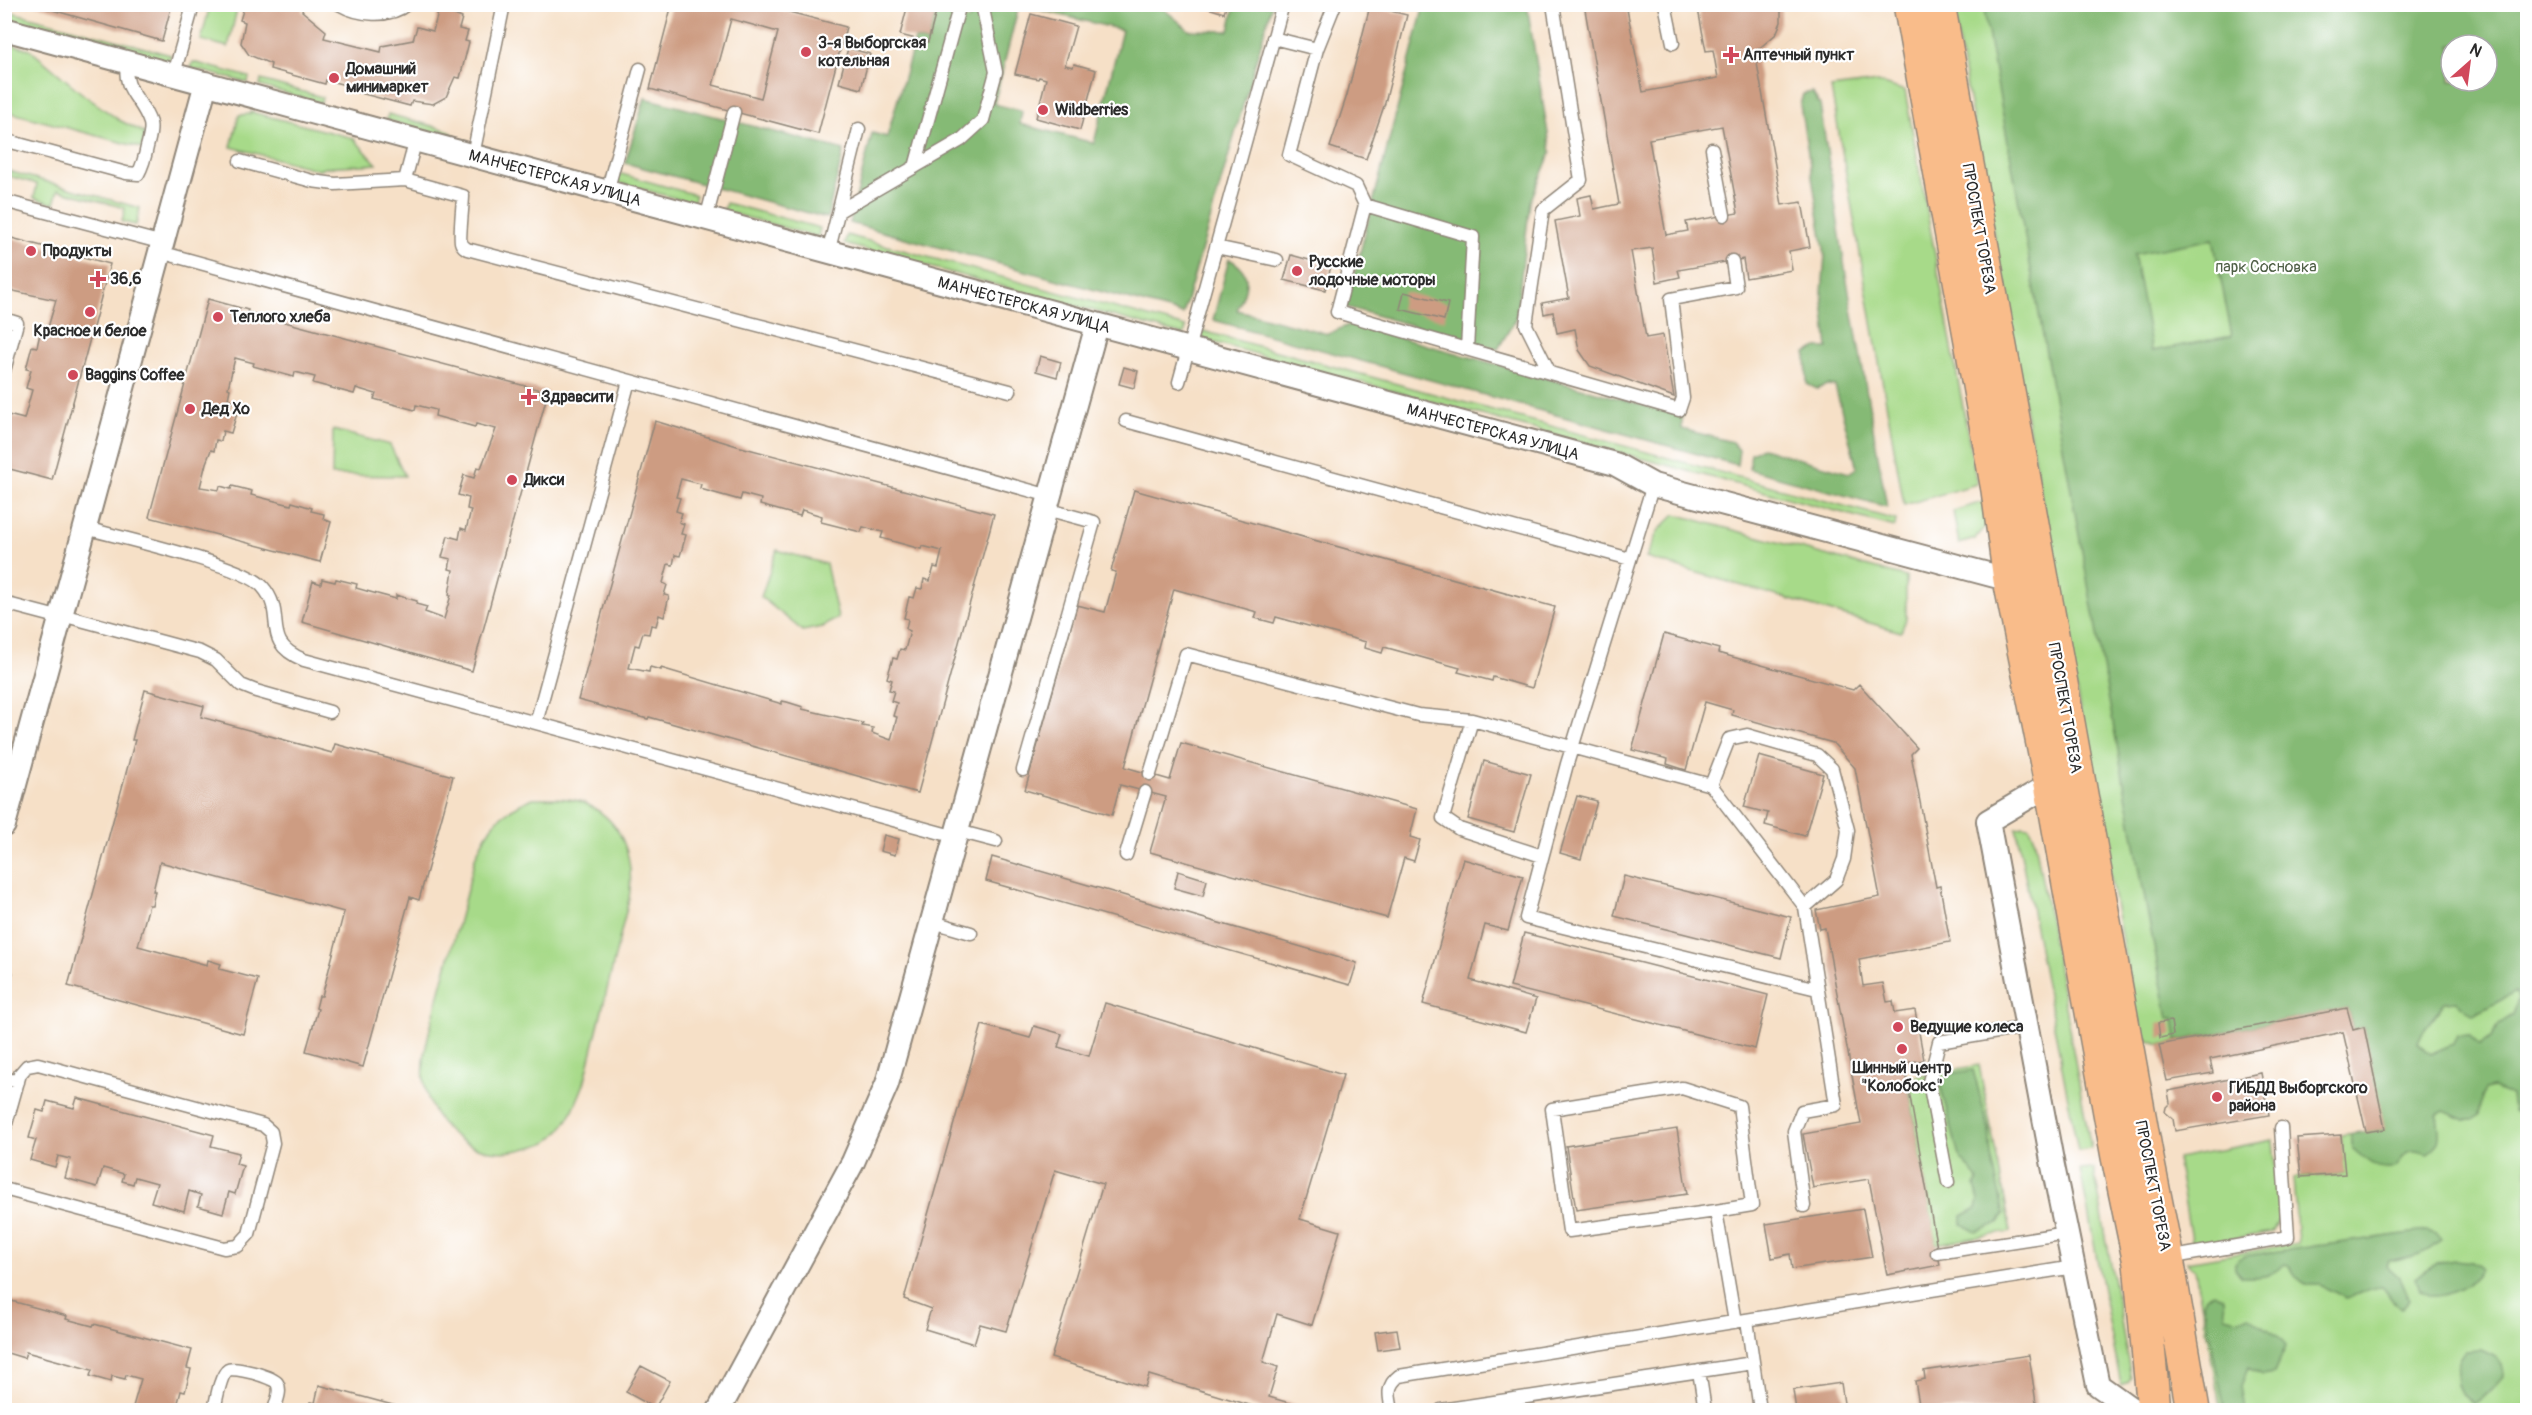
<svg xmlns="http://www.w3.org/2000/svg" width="2532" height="1415" viewBox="0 0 2532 1415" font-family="Pangolin,sans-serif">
  <rect width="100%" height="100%" fill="#fff"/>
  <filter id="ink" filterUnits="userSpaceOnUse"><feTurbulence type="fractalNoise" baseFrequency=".0167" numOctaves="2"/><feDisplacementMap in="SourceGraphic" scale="12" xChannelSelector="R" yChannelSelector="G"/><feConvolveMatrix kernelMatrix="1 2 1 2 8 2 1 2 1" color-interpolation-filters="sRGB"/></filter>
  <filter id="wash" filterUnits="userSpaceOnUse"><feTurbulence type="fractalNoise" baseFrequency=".008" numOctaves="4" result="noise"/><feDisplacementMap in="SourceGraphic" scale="24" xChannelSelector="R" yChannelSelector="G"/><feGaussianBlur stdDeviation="1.35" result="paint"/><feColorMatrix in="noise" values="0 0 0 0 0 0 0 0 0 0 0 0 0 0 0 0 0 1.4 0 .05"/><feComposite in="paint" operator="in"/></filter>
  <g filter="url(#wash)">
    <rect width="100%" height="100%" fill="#f6e0c7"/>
    <path fill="#a7da89" stroke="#69825a" stroke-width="1.5" fill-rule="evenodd" d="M210,5H238L228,47L201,40Z
      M1952,5H2527V1410H2221L2195,1270L2187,1262L2298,1243L2293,1178L2344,1174L2341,1135L2384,1129L2364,1027L2353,1030L2347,1008L2159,1045L2149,1041L2138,1029ZM2451,45H2487V81H2451Z
      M4,10L171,55L169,62L5,18Z
      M4,42L29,49L84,95L119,120L145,133L142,148L5,111Z
      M193,62L249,77L248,83L191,68Z
      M261,80L322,97L321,103L260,86Z
      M1878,82L1905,91L1977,484L1904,505L1831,88Z
      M251,112L353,138L377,164C361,166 329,164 319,170L231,147L239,115L250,114Z
      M388,114L447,130L454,135L445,136L387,120Z
      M5,170L140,208L136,225L122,222L125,208L58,190L54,204L34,198L37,184L5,175Z
      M618,173L696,195L693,203L616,182Z
      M726,203L820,228L818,237L723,211Z
      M847,235L1186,327L1184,335L844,244Z
      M1203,331L1896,520L1895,527L1201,339Z
      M333,430L390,445L405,476L332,475Z
      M1986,501L1988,524L1975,539L1959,544L1953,511Z
      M1675,514L1906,577V619L1901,632L1646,558L1658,531Z
      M777,550L826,564L838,618L822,627L803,631L761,597Z
      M533,798C547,798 565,797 579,801C623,817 635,857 629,899L584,1084C576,1104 567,1128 549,1141C543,1145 534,1146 527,1148C477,1163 431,1132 424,1081C421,1051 433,1020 440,991C452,947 464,903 475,858C489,824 499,813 533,798Z
      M2023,826L2029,827L2034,836L2091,1149L2078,1151L2016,828Z
      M1979,1065L2011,1232L1936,1244L1907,1078Z
      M2273,1140L2280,1217L2272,1232L2192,1246L2177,1158Z
      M2094,1169L2131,1378L2127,1383L2121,1385L2080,1170Z"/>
    <path fill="#85ba75" stroke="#587250" stroke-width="1.5" fill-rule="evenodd" d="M975,5H1163L1165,10L1189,30L1229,31L1235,5H1272L1183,314L850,223L872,133L887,137L915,39L928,42L936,12L969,20ZM1019,5L1122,30L1094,143L1020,124L1022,111L994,104Z
      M1424,5H1527L1551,152L1530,202L1516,318L1498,349L1346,307Z
      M1983,5H2527V1120L2513,1111L2511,1095L2493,1088L2485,1090L2481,1098L2479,1115L2473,1120H2465L2444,1111L2437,1115C2439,1131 2443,1143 2429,1154C2423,1153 2416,1150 2410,1151C2403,1153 2402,1160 2398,1165C2384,1178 2364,1158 2353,1149L2351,1134L2384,1129L2364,1027L2353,1030L2347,1008L2177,1041L2174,1018H2168L2148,916ZM2451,45H2487V81H2451ZM2213,239L2232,336L2152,351L2134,254ZM2516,992L2518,999L2513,1015L2499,1024L2492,1038L2479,1045L2469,1034L2457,1035L2453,1044L2430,1054L2418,1043L2425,1028L2445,1002L2456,1001L2473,1015Z
      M1812,92L1820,105L1846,275L1887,507L1749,469L1751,453L1762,448L1849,473L1857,468L1835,386L1827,385L1817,389L1807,384L1806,353L1816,348H1828L1822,293L1825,255L1800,105L1803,94Z
      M645,98L844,150L827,218L625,163Z
      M1229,259C1254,272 1247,289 1237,310L1328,334L1351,324L1682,416V429L1732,442L1739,450L1737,465L1213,320Z
      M1973,1070L1989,1129L1991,1156L2004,1214L1999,1223L1976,1232L1962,1224V1216L1977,1208L1979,1201L1975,1186L1978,1179L1959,1156L1939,1081L1948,1074Z
      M2426,1231L2437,1234L2441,1239C2427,1256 2408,1257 2388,1261L2386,1266L2399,1278L2409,1300L2406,1305L2401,1308L2392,1300L2383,1287C2368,1287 2359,1295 2346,1298L2320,1285H2309L2304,1283L2295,1276L2290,1266L2285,1264C2268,1278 2264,1277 2242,1277L2235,1269V1263L2243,1256Z
      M2455,1260L2472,1262L2479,1266L2481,1270C2475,1284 2447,1297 2432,1296C2428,1295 2424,1292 2420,1290L2416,1278C2426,1266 2440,1262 2455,1260Z
      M2213,1293L2224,1298L2225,1316L2237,1319L2249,1316L2283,1340L2286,1346L2274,1373L2263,1375L2248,1368L2241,1386L2245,1410H2225L2203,1303L2206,1296Z
      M2482,1350C2496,1356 2503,1360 2504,1376C2499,1382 2481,1402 2475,1403C2469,1400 2463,1397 2460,1392C2453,1381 2457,1359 2466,1351Z"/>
    <g id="blocks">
      <path fill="#cd9c82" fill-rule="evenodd" d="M31,4H172L162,41Z
        M245,4H304L302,11L326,31L324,38L381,52L382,46L413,40L417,27L433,31L439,9L462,18L459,29L468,31L465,41L469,42L460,78L455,77L446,97L433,104L412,101L410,106L356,92L357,88L326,80L325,84L270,69L271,64L249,55L241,43L245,22L240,20Z
        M672,4H759L846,27L818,134L650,89ZM731,19L778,32L761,98L713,85Z
        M908,4L936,12L928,42L900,35Z
        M1195,4H1227L1224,13Z
        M1584,4H1626L1643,92L1718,78L1713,50L1706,51L1697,4H1781V22L1776,34L1755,52L1782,205L1802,202L1810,247L1789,251L1792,270L1746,278L1743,259L1678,270L1680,277L1657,282L1652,248L1631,251L1646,338L1663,335L1674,397L1590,366L1579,350L1575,329L1557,333L1553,312L1544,314L1542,303L1569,298L1555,221L1580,216L1577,198L1591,195L1594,209L1619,204ZM1722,126L1738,213L1686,222L1688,231L1666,235L1649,139Z
        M1370,6L1407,15L1385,103L1366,159L1330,147L1347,95Z
        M1031,14L1076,26L1065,65L1073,67L1074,64L1096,70L1080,130L1036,118L1046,79L1039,77L1038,79L1015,74Z
        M848,48L870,54L861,89L839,83Z
        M4,236L110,264L52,480L6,468L8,462L4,461V414L24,419L32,390L26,388L31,370L26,369L32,346L37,347L41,329L47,331L56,300L4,289Z
        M1291,255L1331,266L1325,290L1284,280Z
        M1404,292L1448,303L1444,320L1400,309Z
        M208,299L248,310L247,312L548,392L472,671L302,622L313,581L321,584L322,579L335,582L336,579L357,584L356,588L370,592L396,599V595L417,601L416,604L427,607L425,612L444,619L451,595H449L453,570L449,569L451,559L442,557L448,536L459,539L461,528L466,530L471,510L467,509L469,498L458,495L464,475L474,478L477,467L481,468L496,429L476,424L475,427L435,416L436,410L416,405L415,410L374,399L376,394L356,388L354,394L313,383L315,377L295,372L294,377L253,366L254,363L235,358L228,388L230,389L228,399L232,400L229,411L237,413L231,433L223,431L221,441L216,440L214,451L211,450L206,463L200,487L219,490L220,486L231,489L232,486L252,491L251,495L291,505L292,502L312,508L311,511L324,514L323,519L331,522L320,562L149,517Z
        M1040,356L1061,362L1057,377L1036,371Z
        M1124,367L1138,371L1134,388L1119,384Z
        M655,421L737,446L994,514L918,793L649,717L648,719L578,700ZM681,479L701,484L700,488L704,490L740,500L742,494L761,499L760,505L800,516L802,510L822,516L821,522L861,532L863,527L883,532L881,538L921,549L922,546L942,551L938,568L934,567L930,581L924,579L922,589L917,588L914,598L909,597L904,618L908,619L906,629L910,631L905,650L900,649L897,659L893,658L887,678L892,680L889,690L894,691L891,701L897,703L893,716L897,717L891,740L872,733L873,728L862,726L863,723L802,709L803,707L787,702L782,701V704L661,668V670L650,667L649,672L629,668L635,645L639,646L643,633L649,634L651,625L656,626L659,615L664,617L669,596L664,595L667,585L663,583L668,564L673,565L675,555L680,556L686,535L681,534L684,524L679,522L682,513L676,511L680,498L676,497Z
        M1134,490L1555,607L1532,688L1493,677L1492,681L1458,672L1460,668L1384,647L1382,653L1365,648L1366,642L1276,617L1274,623L1255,618L1257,612L1174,589L1125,767L1170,780L1181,743L1417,809L1410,837L1420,840L1414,861L1404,858L1387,918L1150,852L1166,797L1120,785L1112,815L1025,790L1077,605L1105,612L1116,572L1111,571Z
        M1664,634L1719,649L1718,653L1853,690L1859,684L1917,748L1911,754L1936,887L1940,886L1950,942L1859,959L1863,986L1883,983L1887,1002L1893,1001L1895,1013L1915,1010L1924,1060L1904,1063L1940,1265L1887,1275L1869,1179L1813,1188L1803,1134L1861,1124L1825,928L1820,929L1816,910L1880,897L1855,768L1833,743L1732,715L1733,710L1705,702L1686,770L1667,764L1668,759L1632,750Z
        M145,690L204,706L201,717L332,753L335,744L453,776L419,900L410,897L363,1067L306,1051L318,1009L316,1008L319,996H322L344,912L160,862L153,891H155L152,905H149L138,946L207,965L208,960L221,964L219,969L258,979L243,1034L68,986L135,740H132Z
        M1759,756L1823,774L1805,836L1765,825L1768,813L1744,807Z
        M1484,761L1531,774L1514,832L1468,819Z
        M1577,796L1597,801L1581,859L1560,853Z
        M884,835L899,839L895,855L880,851Z
        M992,857L1357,963L1350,985L986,881Z
        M1463,859L1523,876L1508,931L1485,925L1470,980L1536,999L1526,1032L1423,1004Z
        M1178,871L1207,880L1203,896L1174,888Z
        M1624,876L1791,917L1781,958L1614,916Z
        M1524,933L1768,995L1755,1049L1510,987Z
        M1105,1003L1343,1075L1300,1219L1340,1231L1312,1325L1277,1314L1263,1362L1278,1367L1269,1397L1303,1407L1302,1410H1266L1149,1375L1145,1387L1051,1358L1103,1184L1055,1170L1006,1331L980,1324L974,1344L925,1329L931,1309L904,1299L982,1025L1030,1038L1034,1026L1062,1034L1058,1047L1089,1056Z
        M2347,1008L2353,1030L2364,1027L2385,1129L2366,1132L2343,1032L2210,1059L2213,1073L2167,1081L2159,1045Z
        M2171,1021L2173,1035L2160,1038L2158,1023Z
        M2261,1073L2269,1115L2175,1131L2173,1119L2165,1112L2166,1107L2170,1103L2168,1091Z
        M77,1098L214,1135L211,1146L239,1153L236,1164L243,1166L235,1194L229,1192L223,1213L198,1206L201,1195L189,1191L184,1211L151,1202L157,1183L135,1177L133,1184L122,1181L124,1174L103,1168L97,1187L65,1178L70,1159L58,1156L55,1167L30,1160L36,1140L29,1138L37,1110L44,1112L47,1101L74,1108Z
        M1677,1129L1687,1194L1576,1210L1566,1146Z
        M2341,1135L2345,1174L2301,1177L2297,1138Z
        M1863,1209L1872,1257L1792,1269L1790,1254L1772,1258L1766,1224Z
        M4,1299L67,1316L66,1319L93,1326L94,1324L192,1350L187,1368L191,1369L185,1392L181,1391L176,1410H132L141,1379L126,1375L125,1379L112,1376L111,1382L90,1376L92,1370L26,1352L24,1358L4,1352Z
        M1397,1329L1400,1347L1378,1350L1375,1332Z
        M2029,1355L2037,1410H1920L1915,1381L1925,1379L1924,1371Z
        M641,1366L670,1381L655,1408L626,1392Z
        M1841,1383L1845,1410H1796L1793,1390Z
        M319,1385L411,1410H308L310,1402L315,1403Z"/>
    </g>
  </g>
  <g filter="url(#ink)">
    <use href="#blocks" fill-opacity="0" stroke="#908679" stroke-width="1.5"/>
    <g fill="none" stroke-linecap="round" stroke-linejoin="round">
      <g stroke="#908679" stroke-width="15">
        <path id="lane" d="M339,4C358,15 389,19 407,4
          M1665,4L1673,43
          M1273,38L1317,49L1335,4
          M1317,49L1289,155L1356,186L1365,205L1337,312L1679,410L1683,398L1671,299L1736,287L1732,261
          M174,74L191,13L189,4
          M4,140L126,173L138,174C143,165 145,157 147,147C149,139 152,131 150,123C142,98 122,91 127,62
          M1712,149L1724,215
          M473,155L504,4
          M240,161L312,181L335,184L405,180L416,139
          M915,167L960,4
          M405,180L463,196C463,203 459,238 461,242C462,246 463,246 467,249L1010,391
          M607,192L640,69
          M4,201L163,243
          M1365,205L1473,237L1467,349
          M839,211L961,140L983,120L996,72L982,4
          M706,219L734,112
          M1216,247L1277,260
          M160,252L1050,496
          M828,253L859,129
          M4,319L17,323L4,371
          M1550,373L1526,325L1543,210L1581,180L1553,4
          M1179,382L1283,4
          M1126,421L1630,559
          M1653,485L1567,764L1526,918L1817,989
          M85,528C118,537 243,565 262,586C289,616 258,641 304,660L956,837
          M4,603L61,618
          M62,615L200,652L216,660L241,685L256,691L330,712
          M1472,720L1443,818L1459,829L1542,856
          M536,723L629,381
          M1023,770L1094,522L1046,509
          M1150,774L1186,654L1418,715L1472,720L1711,785L1805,907L1836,1105L1802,1111L1794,1131L1804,1206
          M1711,785L1729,739L1747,735L1817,755L1832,769L1848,830L1844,859L1836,880L1805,907
          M958,831L996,841
          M1126,855L1145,792
          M933,922L971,933
          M4,973H6
          M4,1078L18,1082
          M4,1131L20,1074L27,1066L38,1064L263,1125L271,1132L273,1143L249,1234L238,1246L224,1248L4,1189
          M1948,1182L1929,1082L1939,1042L2027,1027
          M1716,1211L1752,1205L1739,1106L1682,1088L1552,1109L1569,1231L1716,1211L1735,1322
          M1937,1253L2067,1233
          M2168,1258L2288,1237L2281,1128
          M1747,1320L1760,1410
          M1699,1371L1705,1410
          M214,1410C216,1402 220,1375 228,1370C234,1366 273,1377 277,1383C282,1391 276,1402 274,1410
          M1392,1410C1389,1396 1386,1386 1399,1376L2074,1267
          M1441,1410L1753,1363"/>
      </g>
      <g stroke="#908679" stroke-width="26">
        <path id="street" d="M4,29L1615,464L1653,485L2010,580L2021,578
          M2051,784L1988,821L2053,1166L2098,1385L2133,1410
          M4,825L206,83
          M719,1410L853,1162L887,1084L1097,325"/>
      </g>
      <g stroke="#908679" stroke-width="36">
        <path id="primary" d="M1910,4L1998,490L2010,580L2051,784L2118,1157L2140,1263L2154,1410
          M1938,4L2146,1154L2167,1259L2193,1410"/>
      </g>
      <use href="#lane" stroke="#fff" stroke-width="12"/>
      <use href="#street" stroke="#fff" stroke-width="22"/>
      <use href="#primary" stroke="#f9bc8a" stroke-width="33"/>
    </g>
  </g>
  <g fill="#d1495b" stroke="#fff" stroke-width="2">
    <circle cx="806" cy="52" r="6"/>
    <path d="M1728 46h6v6h6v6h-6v6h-6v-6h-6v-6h6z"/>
    <circle cx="334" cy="78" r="6"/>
    <circle cx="1043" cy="110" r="6"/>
    <circle cx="31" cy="251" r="6"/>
    <circle cx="1297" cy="271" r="6"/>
    <path d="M95 270h6v6h6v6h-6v6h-6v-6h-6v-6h6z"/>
    <circle cx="90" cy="312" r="6"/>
    <circle cx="218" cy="317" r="6"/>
    <circle cx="73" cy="375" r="6"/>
    <path d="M526 388h6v6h6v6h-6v6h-6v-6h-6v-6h6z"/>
    <circle cx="190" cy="409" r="6"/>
    <circle cx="512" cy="480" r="6"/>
    <circle cx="1898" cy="1027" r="6"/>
    <circle cx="1902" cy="1049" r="6"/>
    <circle cx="2217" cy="1097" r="6"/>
  </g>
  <g text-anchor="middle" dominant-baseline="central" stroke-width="4.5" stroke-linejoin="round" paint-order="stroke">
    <g font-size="16" font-weight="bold" fill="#2b2b2b" stroke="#fff" text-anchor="start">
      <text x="818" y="43">3-я Выборгская<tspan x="818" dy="18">котельная</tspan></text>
      <text x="1743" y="55">Аптечный пункт</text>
      <text x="346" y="69">Домашний<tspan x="346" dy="18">минимаркет</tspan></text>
      <text x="1055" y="110">Wildberries</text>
      <text x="43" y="251">Продукты</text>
      <text x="1309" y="262">Русские<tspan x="1309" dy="18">лодочные моторы</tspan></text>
      <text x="110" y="279">36,6</text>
      <text x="230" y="317">Теплого хлеба</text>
      <text x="90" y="331" text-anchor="middle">Крaсное и белoе</text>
      <text x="85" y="375">Baggins Coffee</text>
      <text x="541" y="397">Здравсити</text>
      <text x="202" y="409">Дед Хо</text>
      <text x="524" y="480">Дикси</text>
      <text x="1910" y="1027">Ведущие колеса</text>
      <text x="1902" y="1068" text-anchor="middle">Шинный центр<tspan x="1902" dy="18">"Колобокс"</tspan></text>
      <text x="2229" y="1088">ГИБДД Выборгского<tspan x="2229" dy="18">района</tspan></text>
    </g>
    <g font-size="16" fill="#2b2b2b" stroke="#fff">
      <text transform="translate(555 178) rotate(15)">МАНЧЕСТЕРСКАЯ УЛИЦА</text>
      <text transform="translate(1979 229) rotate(80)">ПРОСПЕКТ ТОРЕЗА</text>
      <text transform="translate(1024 305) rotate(15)">МАНЧЕСТЕРСКАЯ УЛИЦА</text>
      <text transform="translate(1493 432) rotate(15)">МАНЧЕСТЕРСКАЯ УЛИЦА</text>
      <text transform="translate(2065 708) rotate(80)">ПРОСПЕКТ ТОРЕЗА</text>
      <text transform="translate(2153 1186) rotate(79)">ПРОСПЕКТ ТОРЕЗА</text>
    </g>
    <g font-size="16" fill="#506047" stroke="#fff">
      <text x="2266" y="267">парк Сосновка</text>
    </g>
  </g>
  <rect width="2532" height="1415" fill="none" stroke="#fff" stroke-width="24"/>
  <g transform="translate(2469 63) rotate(28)"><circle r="28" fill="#ffffff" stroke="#aaaaaa" stroke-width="1.5"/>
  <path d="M0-4.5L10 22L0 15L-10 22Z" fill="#d1495b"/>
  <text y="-9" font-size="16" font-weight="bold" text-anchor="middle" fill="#2b2b2b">N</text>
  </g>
</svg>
